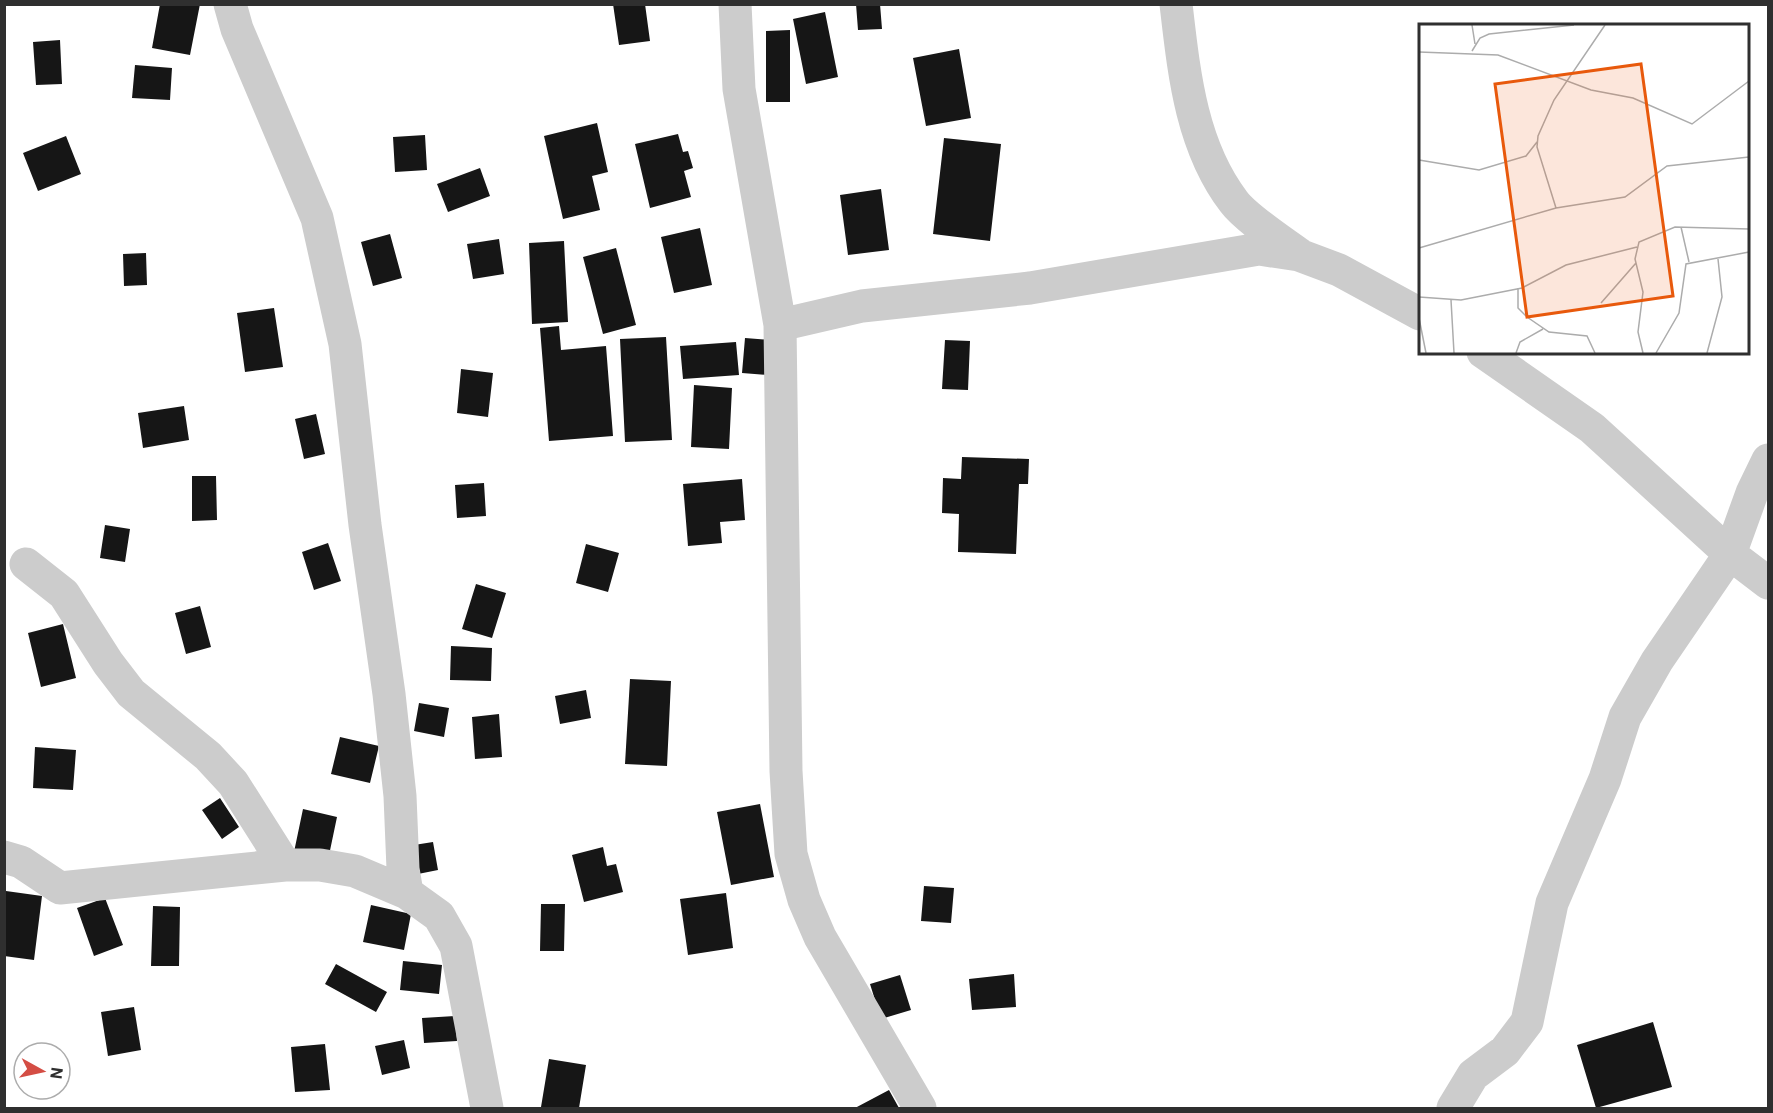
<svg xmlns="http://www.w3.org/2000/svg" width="1773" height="1113" viewBox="0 0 1773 1113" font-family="Roboto,sans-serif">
  <rect width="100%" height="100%" fill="#fff"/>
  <path fill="#161616" d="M160,4H200L190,55L152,48Z
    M613,4H645L650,41L619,45Z
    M856,4H880L882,29L858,30Z
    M825,12L838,77L806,84L793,19Z
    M790,30V102H766V31Z
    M60,40L62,84L36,85L33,42Z
    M959,49L971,118L926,126L913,58Z
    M135,65L172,68L170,100L132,98Z
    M597,123L608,172L592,176L600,210L563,219L544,136Z
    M678,134L683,152L688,151L693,168L684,171L691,197L650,208L635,144Z
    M425,135L427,170L395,172L393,137Z
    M66,136L81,174L38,191L23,153Z
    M944,138L1001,144L990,241L933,234Z
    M480,168L490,196L448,212L437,184Z
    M881,189L889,250L848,255L840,195Z
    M700,228L712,285L674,293L661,237Z
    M390,234L402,278L373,286L361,242Z
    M499,239L504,274L473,279L467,244Z
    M564,241L568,322L532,324L529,243Z
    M616,248L636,325L603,334L583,257Z
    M146,253L147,285L124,286L123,254Z
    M274,308L283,367L245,372L237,313Z
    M559,326L561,350L606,346L613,436L549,441L540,328Z
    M666,337L672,440L625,442L620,339Z
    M745,338L771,340L767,375L742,373Z
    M945,340L970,341L968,390L942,389Z
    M736,342L739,375L683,379L680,346Z
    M461,369L493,373L488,417L457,413Z
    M694,385L732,388L729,449L691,447Z
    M184,406L189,440L143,448L138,413Z
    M316,414L325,454L304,459L295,419Z
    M962,457L1029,459L1028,484H1019L1016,554L958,552L959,514L942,513L943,478L961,479Z
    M192,476H216L217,520L192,521Z
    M742,479L745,520L720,522L722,543L688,546L683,484Z
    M484,483L486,516L457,518L455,485Z
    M105,525L130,529L125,562L100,558Z
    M328,543L341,581L314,590L302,552Z
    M586,544L619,553L608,592L576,583Z
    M476,584L506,593L492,638L462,629Z
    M200,606L211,647L186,654L175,613Z
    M63,624L76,678L41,687L28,633Z
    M451,646L492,648L491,681L450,680Z
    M630,679L671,681L667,766L625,764Z
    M586,690L591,718L560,724L555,696Z
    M419,703L449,708L444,737L414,731Z
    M499,714L502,757L475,759L472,717Z
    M340,737L379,746L370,783L331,774Z
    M35,747L76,750L73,790L33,788Z
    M220,798L239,827L222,839L202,810Z
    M760,804L774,877L731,885L717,812Z
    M303,809L337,817L328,860L294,852Z
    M433,842L438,870L418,874L414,845Z
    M603,847L607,866L616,864L623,892L584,902L572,855Z
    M924,886L954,888L951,923L921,921Z
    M6,891L42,896L34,960L4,956Z
    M726,893L733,948L688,955L680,899Z
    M105,898L123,945L94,956L77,908Z
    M541,904H565L564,951H540Z
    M371,905L411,914L404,950L363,942Z
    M153,906L180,907L179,966H151Z
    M403,961L442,965L439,994L400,990Z
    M336,964L387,992L376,1012L325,984Z
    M1014,974L1016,1007L972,1010L969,979Z
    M900,975L911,1010L881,1019L870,984Z
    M134,1007L141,1050L108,1056L101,1012Z
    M455,1016L457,1041L424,1043L422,1018Z
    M1653,1022L1672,1087L1596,1108L1577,1045Z
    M404,1040L410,1068L382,1075L375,1046Z
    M325,1044L330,1090L295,1092L291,1047Z
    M549,1059L586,1065L579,1108L541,1107Z
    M889,1090L899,1108H855Z"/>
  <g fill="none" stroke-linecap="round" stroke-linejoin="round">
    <path stroke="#ccc" stroke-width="33" d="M230,4L237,29L317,218L345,344L365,525L389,694L400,796L403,869L407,893
      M735,4L739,89L780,325L786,771L791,854L804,900L820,937L920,1108
      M1176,4C1184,73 1191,146 1234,202C1246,218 1281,241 1299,254
      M780,325L862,306L1030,288L1259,249L1299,255L1339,270L1420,314
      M1483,352L1592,428L1730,554L1768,583
      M26,564L64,594L108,663L131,693L208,756L233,783L285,865
      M4,857L21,862L60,888L285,865H320L355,871L407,893L439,916L456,946L487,1108
      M1453,1108L1473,1075L1505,1051L1527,1022L1552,903L1605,779L1625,717L1657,661L1730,554L1752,493L1768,460"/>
  </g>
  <g transform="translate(1419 24)">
    <rect width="330" height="330" fill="#fff"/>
    <path fill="none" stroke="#acacac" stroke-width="1.5" d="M53,1L56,20M53,27L61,14L70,10L155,1M0,28L79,31L172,66L214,74L273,100L330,57M0,136L60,146L107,132L118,118M137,184L118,123L119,112L135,76L186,1M262,203L270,238M0,224L137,184L206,173L248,142L330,133M99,264V284L108,293L130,308L168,312L176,329M0,273L42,276L103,264L147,241L218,223M32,276L35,329M182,279L217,239M0,294L7,329M97,329L101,318L124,305M224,329L219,308L224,268L216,235L220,218L256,203L330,205M237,329L260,289L267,240L330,228M288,329L303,273L299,235"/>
    <path fill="#e8590c" fill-opacity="0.15" stroke="#e8590c" stroke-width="3" d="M222,40L254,272L108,293L76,60Z"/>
    <rect width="330" height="330" fill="none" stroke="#2f2f2f" stroke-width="3"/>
  </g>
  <rect width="1773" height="1113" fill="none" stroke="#2f2f2f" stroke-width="12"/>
  <g transform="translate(42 1071) rotate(98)"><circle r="28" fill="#ffffff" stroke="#acacac" stroke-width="1.5"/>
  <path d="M0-4.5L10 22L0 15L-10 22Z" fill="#d44d44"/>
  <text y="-9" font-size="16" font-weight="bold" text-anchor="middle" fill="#2f2f2f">N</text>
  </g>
</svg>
